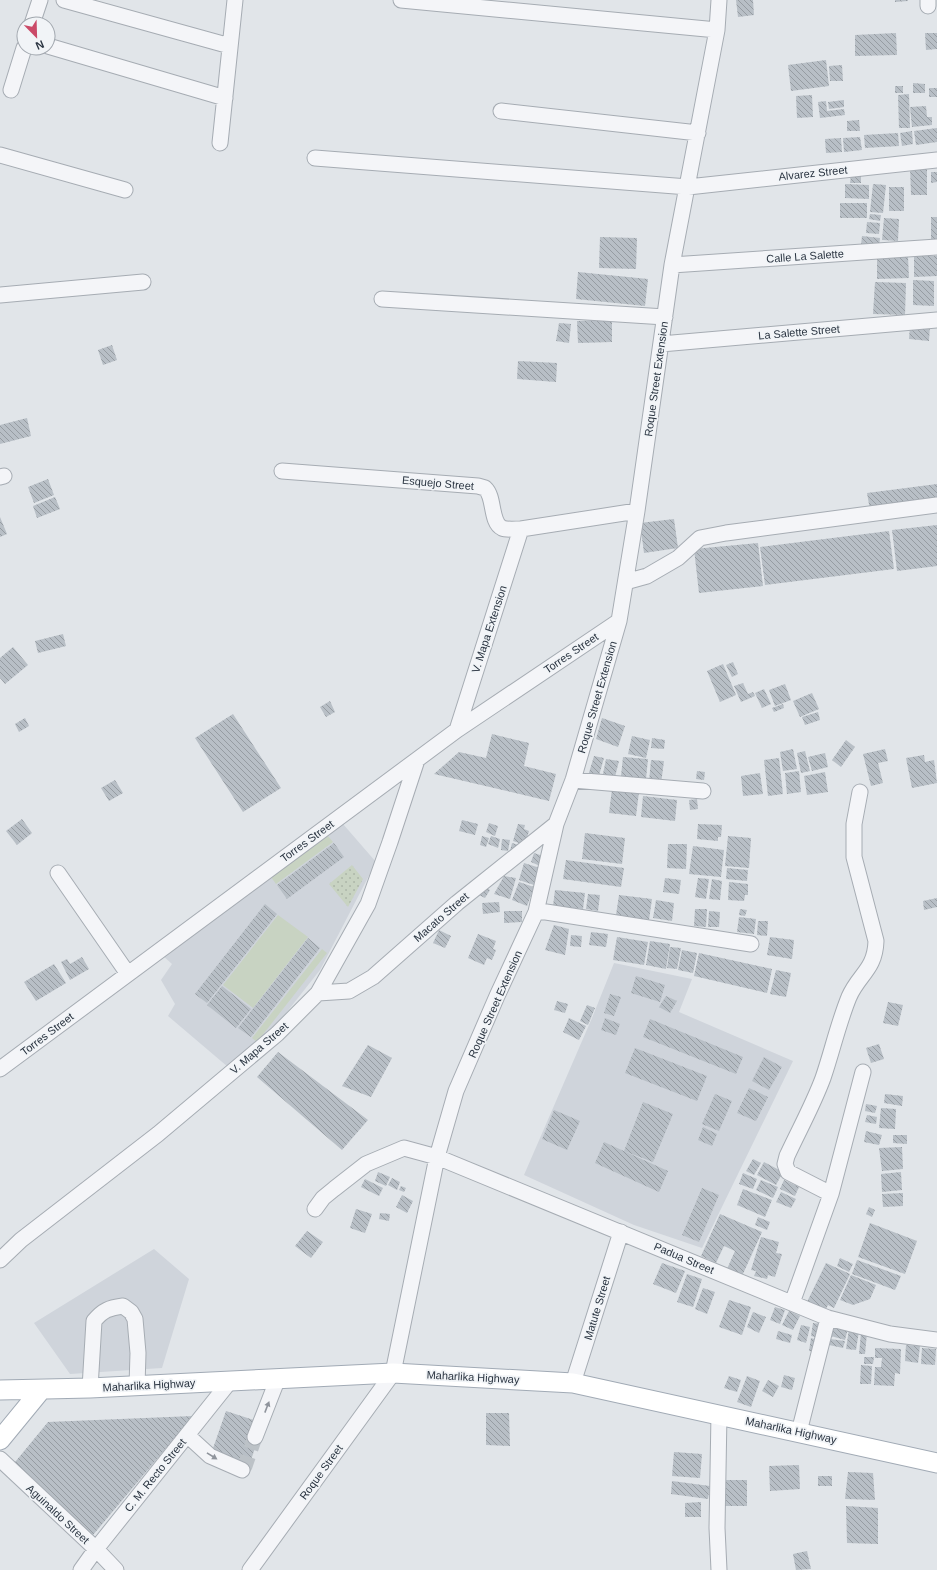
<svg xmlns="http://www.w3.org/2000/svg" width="937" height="1570" viewBox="0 0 937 1570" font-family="Helvetica,sans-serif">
  <defs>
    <pattern id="park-dots" width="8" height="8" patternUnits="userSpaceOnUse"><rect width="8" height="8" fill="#c8d3c2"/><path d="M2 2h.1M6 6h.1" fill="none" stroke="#acb6a8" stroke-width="1.8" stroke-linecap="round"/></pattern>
    <pattern id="building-back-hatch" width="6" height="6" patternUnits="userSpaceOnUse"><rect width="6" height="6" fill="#b8bfc6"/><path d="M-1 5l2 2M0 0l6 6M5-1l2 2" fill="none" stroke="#969ca2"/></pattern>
  </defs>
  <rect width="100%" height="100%" fill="#e1e5e9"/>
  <path fill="#cfd4db" d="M343,824L376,862L320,970L279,1022L228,1067L168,1016L175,1004L161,980L172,964L162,955Z
    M614,963L692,979L679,1012L793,1061L702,1248L634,1225L524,1175L592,1018Z
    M154,1249L189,1279L162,1368L70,1374L34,1323Z"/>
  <path fill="#c8d3c2" d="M328,836L333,842L276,884L271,877Z
    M278,915L308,937L253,1008L223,985Z
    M322,949L327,953L257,1042L252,1038Z"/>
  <path fill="url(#park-dots)" d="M352,865L363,879L348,907L329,884Z"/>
  <path fill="url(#building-back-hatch)" d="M736,0H753L754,15L738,17Z
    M895,0H908V1L895,2Z
    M896,33L897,55L855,56V35Z
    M925,33H937V49L926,50Z
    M826,60L829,86L791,91L788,65Z
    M842,65L843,81H830L829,66Z
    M913,83L925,84V93H913Z
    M895,86H903V93H895Z
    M929,88H937V97H929Z
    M909,94L910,128H899L898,95Z
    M812,95L813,117L797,118L796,96Z
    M844,100V107L829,109L828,102Z
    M826,101L827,111L844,109L845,115L820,118L818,102Z
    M926,106L927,117H932V125L912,127L910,107Z
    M859,120L860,131H847V121Z
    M937,128V142L916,145L914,131Z
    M912,131L913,144L902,146L900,133Z
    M898,133L899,146L865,148L864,135Z
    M860,137L862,150L844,152L843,138Z
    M841,138L842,152L826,153L825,139Z
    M910,167H927V195H911Z
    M931,172H937V182L931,183Z
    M851,175L861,176V183H850Z
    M845,184L869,185V199L845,198Z
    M873,184L886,185L883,213L870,212Z
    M889,187H904V211H889Z
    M840,203H867V218H840Z
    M870,214L881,215L880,221L869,219Z
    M931,217H937V243H931Z
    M884,218L899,219L898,241L882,240Z
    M867,222L880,223L879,234L866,233Z
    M862,236L880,238L879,247L861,245Z
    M600,237L637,238L636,269L599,268Z
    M914,256H937V276L914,277Z
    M908,257L909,278L877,279V258Z
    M578,272L648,279L645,306L576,299Z
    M913,280L934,281V306L913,305Z
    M875,282L906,283L905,315L873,314Z
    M612,320V342L578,343L577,321Z
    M559,323L571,324L569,343L556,341Z
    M910,325L930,326L929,341L909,339Z
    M112,345L117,360L103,365L98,350Z
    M518,361L557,363L556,382L517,379Z
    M27,418L31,436L0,444V425Z
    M48,479L54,495L34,503L28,487Z
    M937,484V501L870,510L867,493Z
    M55,497L60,509L37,518L33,506Z
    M0,517L7,534L0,537Z
    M674,519L678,548L644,553L640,523Z
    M937,525V566L897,571L892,530Z
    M889,531L894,569L765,585L760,547Z
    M758,543L763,586L699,593L694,549Z
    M63,634L66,646L38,653L35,641Z
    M13,647L28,665L5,684L0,678V658Z
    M733,662L738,674L732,677L726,665Z
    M723,664L736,695L720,702L707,671Z
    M743,683L748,694L753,692L755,696L741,702L734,686Z
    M785,684L791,700L775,706L769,690Z
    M764,689L771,704L762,708L755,693Z
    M812,693L819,709L800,717L793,701Z
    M330,701L335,712L326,717L320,707Z
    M783,704L784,708L774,712L772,708Z
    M818,712L820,720L805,725L802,717Z
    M233,714L281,788L243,812L195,738Z
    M25,718L29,726L19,732L15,724Z
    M602,718L625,726L618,747L596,739Z
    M492,734L529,743L524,766L556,774L549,801L434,774L459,752L486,758Z
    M632,736L650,740L646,758L628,754Z
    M652,738L665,740L664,749L651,748Z
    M846,740L855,747L841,767L832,760Z
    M793,749L797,769L783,771L780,752Z
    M885,749L888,761L878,763L883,783L871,786L863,754Z
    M805,751L810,771L801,773L797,753Z
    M825,753L828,767L812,771L808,757Z
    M924,755L925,762L934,760L937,783L912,788L906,758Z
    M594,756L604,758L598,779L588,776Z
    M623,757L648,759L646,779L621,776Z
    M779,758L783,794L768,796L764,760Z
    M606,759L619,761L615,777L603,774Z
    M651,760L664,761L661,784L649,782Z
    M697,771L705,772L704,780L696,779Z
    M799,771L801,792L787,794L785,773Z
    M825,772L828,792L807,795L804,776Z
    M760,773L763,794L743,796L741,776Z
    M115,780L123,793L109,801L101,788Z
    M612,789L639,792L636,816L609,813Z
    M643,796L677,800L675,821L641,817Z
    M697,799L698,809L690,810L689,800Z
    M22,819L32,833L17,845L6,831Z
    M462,820L478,824L475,835L459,831Z
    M489,823L498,826L495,836L486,832Z
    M518,824L525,825L524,829L529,831L525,845L513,841Z
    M698,824L722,825L721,837H718V841L697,839Z
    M585,833L625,838L622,864L582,859Z
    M482,836L489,838L486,847L480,845Z
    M491,836L500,839L498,848L488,844Z
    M728,836L751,838L749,868L725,866Z
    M502,839L510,840L508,851L501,850Z
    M334,843L344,857L287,899L277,885Z
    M512,843L519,845L517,853L510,851Z
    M668,844H687L686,869L667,868Z
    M693,846L724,850L721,877L689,874Z
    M534,853L543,856L540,866L531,862Z
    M566,860L624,868L621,887L563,879Z
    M524,863L540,868L534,885L519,880Z
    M727,868L748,870L747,881L726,879Z
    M504,876L516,878L510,899L494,894Z
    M665,878L681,880L679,894L663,892Z
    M698,878L709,879L706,899L695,897Z
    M712,879L722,881L720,900L709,899Z
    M519,882L534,887L527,906L512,900Z
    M729,882L748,884V895H745L744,901L728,900Z
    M482,885L490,890L485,898L477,894Z
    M555,890L585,893L583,909L553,906Z
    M588,894L600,895L598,911L586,909Z
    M619,895L652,899L649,920L616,915Z
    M937,898V907L924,910L923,901Z
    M656,900L674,903L672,921L653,918Z
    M499,902L500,912L483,914L482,903Z
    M265,904L277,914L207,1003L195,994Z
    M695,909H707L706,927L694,926Z
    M740,909L747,910L745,916L739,915Z
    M504,911H522V922L504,923Z
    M709,911L720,912L719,927H708Z
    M739,917L756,919L754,934L737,932Z
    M758,921H768L767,936L757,935Z
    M554,925L569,929L565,955L545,950Z
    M439,930L451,936L445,948L433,943Z
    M591,932L608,934L606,947L589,945Z
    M478,934L496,941L493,949L496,950L492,960L487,958L484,965L468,958Z
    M571,935L582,936L581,947L570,946Z
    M617,937L648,942L644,965L613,960Z
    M770,937L794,940L792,959L767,955Z
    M308,938L320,948L251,1037L238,1028Z
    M650,941L670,944L666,969L646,965Z
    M670,947L681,948L677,969L667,968Z
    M682,950L697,953L693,973L678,970Z
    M699,953L772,969L767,993L694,976Z
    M82,957L89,969L70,980L61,962L67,959L70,964Z
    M54,964L66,983L36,1001L24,982Z
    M776,970L791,973L786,997L770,994Z
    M636,976L665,985L660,1002L631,993Z
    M222,986L251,1009L236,1028L207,1005Z
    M610,994L621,997L614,1016L604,1013Z
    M666,996L677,1001L670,1013L659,1007Z
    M557,1001L568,1004L565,1013L554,1010Z
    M888,1002L903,1005L898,1026L883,1023Z
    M587,1005L595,1008L588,1025L580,1021Z
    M569,1018L586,1026L579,1040L563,1032Z
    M605,1018L620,1024L616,1035L601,1030Z
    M650,1019L743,1057L736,1074L643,1037Z
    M879,1044L884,1059L871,1063L866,1048Z
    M368,1045L392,1058L371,1097L342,1086Z
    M635,1048L707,1076L697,1101L625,1073Z
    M278,1052L368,1120L342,1150L257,1077Z
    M764,1057L782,1067L769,1090L752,1081Z
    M749,1088L768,1097L756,1121L737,1113Z
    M715,1094L732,1101L719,1131L702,1124Z
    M885,1094L903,1096L902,1106L884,1103Z
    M643,1102L673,1114L653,1162L624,1151Z
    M866,1104L877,1106L875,1113L865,1111Z
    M881,1108L896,1109L895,1129L879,1128Z
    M554,1110L580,1121L567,1150L542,1139Z
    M867,1115L877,1117L876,1124L865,1122Z
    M703,1127L717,1134L712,1146L698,1140Z
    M866,1131L882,1135L879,1145L864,1142Z
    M893,1135H907V1144L893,1143Z
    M604,1142L668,1171L659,1192L595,1163Z
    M902,1147L903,1169L882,1171L879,1148Z
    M753,1159L761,1163L754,1175L746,1171Z
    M764,1162L783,1172L776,1185L757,1175Z
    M378,1172L390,1177L386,1186L375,1181Z
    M901,1172L902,1190L882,1192L881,1174Z
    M743,1173L757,1179L753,1189L739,1184Z
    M392,1178L400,1182L397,1190L388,1185Z
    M365,1179L383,1188L379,1196L361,1187Z
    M761,1180L778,1187L773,1198L756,1190Z
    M784,1180L799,1187L795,1196L780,1189Z
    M401,1186L406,1188L404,1192L399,1190Z
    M702,1188L719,1195L699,1242L682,1235Z
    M743,1189L772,1200L765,1217L737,1205Z
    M781,1192L796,1199L791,1208L776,1202Z
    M903,1193V1206L883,1207L882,1194Z
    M402,1195L413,1201L407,1213L396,1207Z
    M869,1207L875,1210L872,1217L866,1214Z
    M356,1209L372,1214L365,1233L350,1228Z
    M380,1213L390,1214L389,1221L379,1219Z
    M720,1214L762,1232L742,1276L727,1269L735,1251L724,1246L716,1263L701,1256Z
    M758,1217L770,1222L767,1230L755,1225Z
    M870,1223L917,1241L905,1274L858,1257Z
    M307,1231L323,1242L311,1258L295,1246Z
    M761,1237L779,1242L776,1253L782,1254L775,1277L768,1275L767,1279L754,1276L756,1271L751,1270Z
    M840,1258L853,1264L849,1272L837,1266Z
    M857,1260L901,1276L895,1290L852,1274Z
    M662,1263L685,1271L676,1293L653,1284Z
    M826,1263L850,1274L834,1308L828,1305L824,1313L806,1304Z
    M687,1274L702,1279L693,1307L677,1302Z
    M851,1275L876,1285L870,1299L853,1305L840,1300Z
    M703,1288L715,1292L707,1314L695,1309Z
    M729,1300L751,1307L742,1335L719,1327Z
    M775,1307L785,1310L780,1324L770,1320Z
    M789,1311L800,1316L793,1330L782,1325Z
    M753,1312L766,1317L759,1333L747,1327Z
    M813,1323L821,1324L819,1338L811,1336Z
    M834,1324L848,1328L845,1340L831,1336Z
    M801,1325L810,1327L806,1343L797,1340Z
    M849,1329L859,1331L856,1350L846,1349Z
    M778,1331L792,1335L790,1343L776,1339Z
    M861,1333H867L865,1354H859Z
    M811,1338L818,1340L816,1352L809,1351Z
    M830,1339L845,1341L843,1348L829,1345Z
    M906,1345L920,1346L918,1363L905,1361Z
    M875,1348L901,1349L900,1374L895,1373L894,1386L874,1385L875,1367H881L882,1358H875Z
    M922,1348L936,1349L935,1365L921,1364Z
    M864,1357H874L873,1364H864Z
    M861,1365L872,1366L871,1384H860Z
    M784,1375L795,1378L792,1390L781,1387Z
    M729,1376L741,1380L737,1392L724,1388Z
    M747,1376L760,1381L751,1407L737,1402Z
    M768,1380L779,1386L773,1397L762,1391Z
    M226,1411L257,1421L258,1439L249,1466L211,1454Z
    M486,1413H509L510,1446L486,1445Z
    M193,1416L93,1535L11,1467L48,1422Z
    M674,1452L702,1454L700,1478L672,1476Z
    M799,1465L800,1489L770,1491L769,1466Z
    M848,1472L873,1473L875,1500L845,1499Z
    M818,1476H832V1486H818Z
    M724,1480H747V1506H724Z
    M672,1481L710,1486L708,1499L671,1494Z
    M701,1502V1517H685V1503Z
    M846,1506L878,1508V1544L847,1543Z
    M807,1551L811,1569L796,1570L793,1554Z"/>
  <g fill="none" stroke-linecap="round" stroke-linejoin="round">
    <path stroke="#bcc2c7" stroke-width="15" stroke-dasharray="15 8" stroke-linecap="butt" d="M242,1470L245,1466L255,1437"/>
    <g stroke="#a6acb3" stroke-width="17">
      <path id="minor" d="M64,0L230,46
        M401,0L717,30
        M928,6V0
        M32,24L40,0
        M48,46L225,98
        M11,90L24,48
        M501,111L698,133
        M220,143L235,0
        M0,155L125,190
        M315,158L688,187L937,160
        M672,265L937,247
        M0,295L143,282
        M382,299L665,317
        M661,344L937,320
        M282,471L478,486L485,488C495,497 490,522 502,528C507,530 515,529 521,529L637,511
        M0,477L4,476
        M626,583L629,581L647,576L678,558L700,538L726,533L937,505
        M457,730L521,529
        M573,780L703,791
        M58,873L128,974
        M536,912H546L751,944
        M318,993L349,991L373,977L457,903L556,824
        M0,1069L457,730L619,621
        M831,1194L788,1172L785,1164L787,1156C799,1130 813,1105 823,1078C832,1052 838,1024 849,997C859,974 875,970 876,941L854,857V824L860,792
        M315,1209L323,1198L334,1189L366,1164L404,1148L437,1157L828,1318L890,1334L937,1340
        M0,1260L21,1240L158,1134L277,1034L318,993L368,904L390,842L417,760
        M792,1303L831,1194L863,1072
        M573,1383L621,1232
        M90,1388L94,1321C103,1310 109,1308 123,1306L131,1312L135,1319L138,1353L137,1386
        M799,1432L828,1318
        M187,1435L210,1456L242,1470
        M255,1437L278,1378
        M0,1459L96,1549L116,1570
        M81,1570L96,1549L231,1380
        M250,1570L393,1373L437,1157L456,1091L497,996L536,912L556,824L573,780L619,621L637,511L672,265L717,30L719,0
        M719,1570L717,1528L719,1414"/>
    </g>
    <g stroke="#a1aab5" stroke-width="21">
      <path id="major" d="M0,1390L90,1388L393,1373L573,1383L937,1463
        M0,1440L41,1390"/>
    </g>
    <use href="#minor" stroke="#f4f5f8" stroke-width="15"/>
    <use href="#major" stroke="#fff" stroke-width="19"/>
  </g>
  <defs><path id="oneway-solid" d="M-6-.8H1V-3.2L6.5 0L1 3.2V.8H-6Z"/></defs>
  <g fill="#8f949c">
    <use href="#oneway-solid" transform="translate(267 1407) rotate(-69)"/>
    <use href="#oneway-solid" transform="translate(212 1456) rotate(32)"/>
  </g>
  <g text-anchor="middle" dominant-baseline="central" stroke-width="3.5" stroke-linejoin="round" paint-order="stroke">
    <g font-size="11" fill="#2a3441" stroke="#f1f4f7">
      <text transform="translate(813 173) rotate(-6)">Alvarez Street</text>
      <text transform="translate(805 256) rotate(-4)">Calle La Salette</text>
      <text transform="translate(799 332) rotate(-5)">La Salette Street</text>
      <text transform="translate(656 379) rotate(-82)">Roque Street Extension</text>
      <text transform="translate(438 483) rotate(5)">Esquejo Street</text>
      <text transform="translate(489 629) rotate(-72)">V. Mapa Extension</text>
      <text transform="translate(571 653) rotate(-34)">Torres Street</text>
      <text transform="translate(597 697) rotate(-74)">Roque Street Extension</text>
      <text transform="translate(307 841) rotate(-36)">Torres Street</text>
      <text transform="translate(441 917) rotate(-41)">Macato Street</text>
      <text transform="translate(495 1004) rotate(-66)">Roque Street Extension</text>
      <text transform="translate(47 1034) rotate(-37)">Torres Street</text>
      <text transform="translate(259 1048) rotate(-41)">V. Mapa Street</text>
      <text transform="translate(684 1258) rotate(23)">Padua Street</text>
      <text transform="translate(597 1308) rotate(-73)">Matute Street</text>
      <text transform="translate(473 1377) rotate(3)">Maharlika Highway</text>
      <text transform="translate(149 1385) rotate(-3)">Maharlika Highway</text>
      <text transform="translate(791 1430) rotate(12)">Maharlika Highway</text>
      <text transform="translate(321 1472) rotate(-54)">Roque Street</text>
      <text transform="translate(155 1475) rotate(-51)">C. M. Recto Street</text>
      <text transform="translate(58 1514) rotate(43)">Aguinaldo Street</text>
    </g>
  </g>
  <g transform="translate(36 36) rotate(157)"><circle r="19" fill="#f1f4f7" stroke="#a1a7ae"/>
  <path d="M0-3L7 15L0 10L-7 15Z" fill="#cb4a68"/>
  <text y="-6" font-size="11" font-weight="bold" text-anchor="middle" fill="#2a3441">N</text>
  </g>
</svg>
